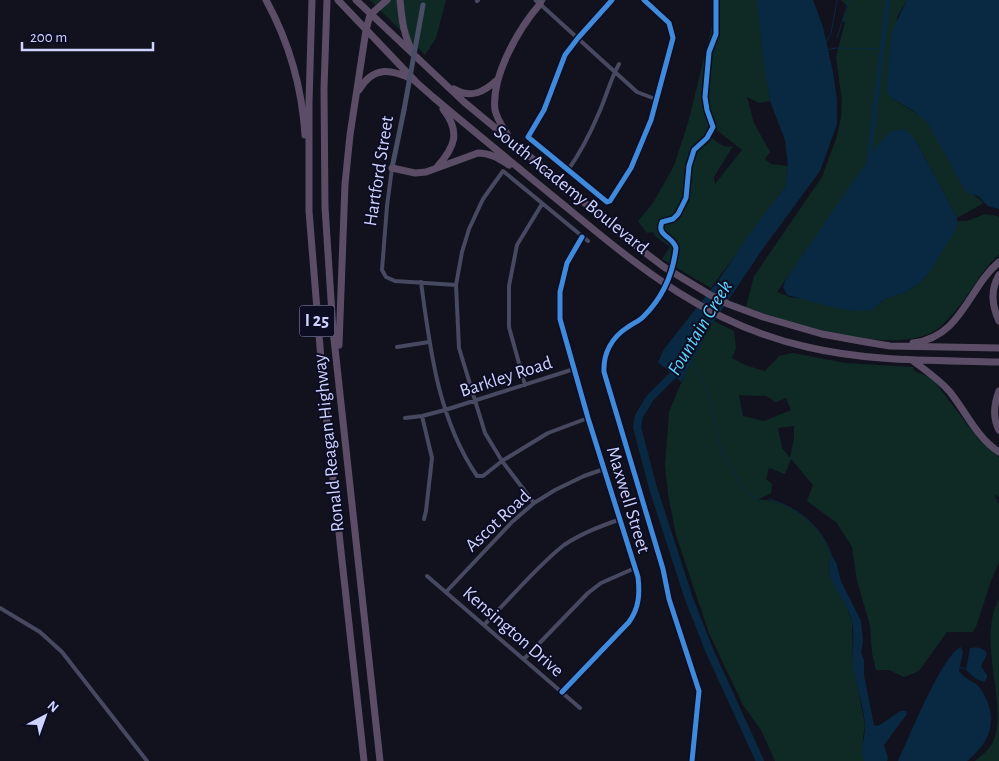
<svg xmlns="http://www.w3.org/2000/svg" width="999" height="761" viewBox="0 0 999 761" font-family="'Alegreya Sans',sans-serif">
  <rect width="100%" height="100%" fill="#11121e"/>
  <path fill="#0f2a25" fill-rule="evenodd" d="M370,0H446L436,38L425,55Z
    M719,0H759L761,36L770,101L759,103L747,97L754,123L770,152L765,159L771,164L788,166L785,188L711,288L662,259L670,247L655,236L653,232L647,233L638,221L653,203L674,166L688,123L712,26V13ZM713,127L742,150L715,184L714,177L733,146C723,148 719,144 712,138L705,146L707,138Z
    M841,0H907L897,17L893,99L921,116L927,122L974,195L984,203L957,218L915,139L816,236L777,292L790,297L874,308L885,299L906,292L920,283L929,273L957,225V221H967L985,214L998,216L999,218V255C986,265 978,280 968,294C961,305 951,316 941,326C904,361 788,323 746,307L754,276L822,177L836,139L841,118L842,100L836,57L845,22L842,21L848,7Z
    M714,321L734,331L736,348L732,358L745,365L765,371L779,356L793,353L845,363L913,367L914,371L932,378L979,440L999,457V497L994,494L999,504V562L991,581L977,624L973,632H947L919,671L904,677L889,670H876L872,653L870,625L857,581L852,547L837,523L807,501L813,485L791,459L785,474L769,468L766,479L772,484L771,493L757,500C781,497 809,516 822,536C826,542 829,550 832,557L830,559L829,569L847,608L852,622L853,663L865,726L863,738L864,761H775L761,730L743,705L709,633L676,535L668,494L665,466L669,412L691,359ZM739,395L766,396L776,402L786,398L791,410L764,421L743,416ZM794,426V438L790,458L782,448L778,428Z
    M999,599V761H975C981,756 989,750 993,742C999,728 998,715 997,701C994,669 983,628 999,599Z"/>
  <path fill="#092943" d="M757,0H813L823,27L833,73L837,99V124L820,171L762,250L709,329L681,382L658,362L664,349L720,278L750,233L785,188L788,166L785,140L770,101L764,65Z
    M907,0H999V209L988,206L978,196L966,192L927,122L914,111L893,99L887,92V81L892,31Z
    M901,129L908,132L915,139L957,218V225L955,231L929,273L920,283L906,292L885,299L872,310L855,311L836,308L787,295L783,287L786,279L879,144L890,132Z
    M832,557L836,562L841,581L861,621L863,642L861,652L864,660V675L874,725L877,726L880,725L900,711H906L907,714L884,745L888,758L887,761H864C859,743 866,739 865,724C863,703 855,684 853,664C852,650 855,635 852,622C847,597 825,586 830,559Z
    M961,647L963,652L959,671C965,680 975,681 980,688C999,716 993,740 967,761H898C908,740 943,653 961,647Z
    M970,648C976,647 984,647 987,654L981,666L987,675V678L984,682L976,679L966,670Z"/>
  <g fill="none" stroke-linecap="round" stroke-linejoin="round">
    <path stroke="#092943" stroke-width="1" d="M837,38L849,0
      M826,42L831,34L837,0
      M826,50L836,48L878,49
      M692,360L708,392L719,442L723,455L746,492L759,500
      M769,499C797,507 824,528 832,557
      M959,668H965"/>
    <path stroke="#092943" stroke-width="4.5" d="M869,159L888,0"/>
    <path stroke="#092943" stroke-width="8" d="M679,369L650,398L639,416L637,427L653,488L689,599L710,652L760,761"/>
    <path stroke="#46495f" stroke-width="4" d="M612,0L578,38L565,55L544,110L528,137L607,202L610,201L631,168L651,120L673,38L669,23L644,0
      M477,1L478,0
      M540,4L637,92L658,100
      M392,168L387,206L382,270L386,277L395,281L456,285
      M568,170C580,153 590,134 598,115C606,98 610,80 619,64
      M421,282C430,349 438,419 477,476H483L502,461L548,433L588,418
      M397,347L429,342
      M525,385L509,327V286L517,245L542,204
      M422,416L432,458L426,511L424,519
      M405,418L422,416L445,410L574,369
      M534,503L502,461L485,433L459,348L456,285L462,252L469,229L483,199L503,171L588,241
      M427,576L580,708
      M446,592L512,522L534,503L555,490L584,476L604,469
      M0,608L40,632L62,652L147,761
      M484,625C509,600 537,566 564,545C582,533 601,526 621,519
      M524,659L588,593L601,583L635,568
      M562,692L629,622C639,608 640,594 638,577L588,418L560,319V292L567,263L582,237"/>
    <path stroke="#484e65" stroke-width="5" d="M536,0L540,4L543,0
      M392,168L404,110"/>
    <path stroke="#5c4d66" stroke-width="7" d="M266,0C289,42 302,88 305,135
      M312,0L309,102V211L324,396L364,761
      M327,0L324,89L325,207L333,330L380,761
      M338,0L416,82L433,97C477,134 521,170 565,206C640,268 708,325 807,347C871,362 934,360 999,362
      M356,0L464,102L521,149L631,242L664,267L712,296L728,304L763,317L822,334L860,341L890,346L999,348
      M400,0C402,19 403,35 413,52
      M454,89C471,99 484,92 497,80
      M359,90C373,66 390,69 412,79
      M507,134C502,126 497,119 495,110C491,76 519,28 540,4
      M437,167C455,147 461,132 443,109
      M392,168L415,173L426,172L478,153C490,153 498,158 509,165
      M999,275C990,290 992,306 999,321
      M913,343C962,337 968,288 999,262
      M339,345L345,184L350,135L366,30L370,15L387,0
      M912,360C925,370 939,379 950,392C966,412 977,438 999,452
      M999,391C994,404 992,417 999,430"/>
    <path stroke="#484e65" stroke-width="5" d="M404,110L423,5"/>
    <g stroke="#0c0d23" stroke-width="8">
      <path id="cycleway" d="M612,0L578,38L565,55L544,110L528,137L607,202L610,201L631,168L651,120L673,38L669,23L644,0
        M562,692L629,622C639,608 640,594 638,577L588,418L560,319V292L567,263L582,237
        M692,761L699,691L669,599L663,569L604,372C603,353 612,337 628,327C633,323 640,321 644,316C663,297 673,274 676,248C673,236 656,236 662,222L673,219L678,214L686,198L689,166L694,150L707,138L713,127L707,110L705,97L709,52L716,34V0"/>
    </g>
    <use href="#cycleway" stroke="#408adc" stroke-width="5"/>
  </g>
  <g text-anchor="middle" dominant-baseline="central" stroke-width="4" stroke-linejoin="round" paint-order="stroke">
    <rect fill="#0c0d23" stroke="#9498bd" stroke-width="1" x="299.5" y="305.5" width="35" height="31" rx="4"/>
    <g font-size="18" font-weight="bold" fill="#cfd3ff">
      <text x="317" y="321">I 25</text>
    </g>
    <g font-size="19" fill="#cfd3ff" stroke="#0c0d23">
      <text transform="translate(379 171) rotate(-81)">Hartford Street</text>
      <text transform="translate(571 190) rotate(39)">South Academy Boulevard</text>
      <text transform="translate(506 377) rotate(-18)">Barkley Road</text>
      <text transform="translate(329 443) rotate(-96)">Ronald Reagan Highway</text>
      <text transform="translate(628 500) rotate(73)">Maxwell Street</text>
      <text transform="translate(498 521) rotate(-43)">Ascot Road</text>
      <text transform="translate(513 632) rotate(41)">Kensington Drive</text>
    </g>
    <g font-size="20" font-style="italic" fill="#5dd5ff" stroke="#0c0d23">
      <text transform="translate(700 328) rotate(-59)">Fountain Creek</text>
    </g>
  </g>
  <g transform="translate(45 716) rotate(41)" stroke="#0c0d23" stroke-width="4" paint-order="stroke">
  <path d="M0-4L9 19L0 12L-9 19Z" fill="#cfd3ff"/>
  <text y="-8" font-size="14" font-weight="bold" text-anchor="middle" fill="#cfd3ff">N</text>
  </g>
  <path d="M22 42v8h131v-8" fill="none" stroke="#cfd3ff" stroke-width="2.5"/>
  <text x="30" y="42" font-size="15" fill="#cfd3ff" stroke="#0c0d23" stroke-width="4" paint-order="stroke">200 m</text>
</svg>
